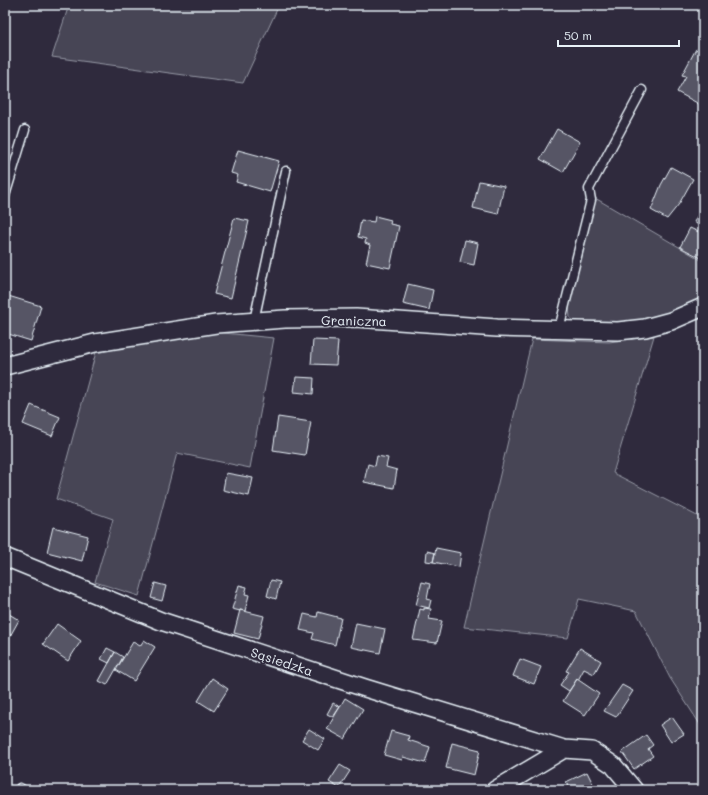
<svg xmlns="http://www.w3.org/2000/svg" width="708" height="795" viewBox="0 0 708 795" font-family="Mali,sans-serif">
  <rect width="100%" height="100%" fill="#2f2a3d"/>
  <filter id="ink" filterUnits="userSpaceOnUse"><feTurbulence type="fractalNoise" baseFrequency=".025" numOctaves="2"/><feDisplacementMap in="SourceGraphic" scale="8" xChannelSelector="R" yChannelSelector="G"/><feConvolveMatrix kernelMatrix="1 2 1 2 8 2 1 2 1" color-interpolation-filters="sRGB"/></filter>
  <g filter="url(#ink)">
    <path fill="#464455" stroke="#979aa6" d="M69,5H279L243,83L52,57Z
      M595,198L703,261V297L660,316L659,319L580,325L570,318L569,306Z
      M203,331L274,338L250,468L177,453L139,596L95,582L113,519L56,499L96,352Z
      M654,336L613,473L703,519V729L670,678L636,611L579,599L568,638L464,627L532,339L609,342Z"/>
    <path fill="#575565" stroke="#e8f1f8" d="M696,49L703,53V97L699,104L677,92L686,76L682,75Z
      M557,129L580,142L563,172L540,159Z
      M238,150L279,161L270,192L236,182L238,175L231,173Z
      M671,167L693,179L679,204L667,219L651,210L661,185Z
      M479,181L504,186L498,214L473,208Z
      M701,209L703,210V228L694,222Z
      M375,216L391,220L390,224L399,226L390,268L366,263L370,245L365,243L366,239L358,237L361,220L374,222Z
      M234,218L249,221L231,298L214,294Z
      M690,228L703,234V259L680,247Z
      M465,240L478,243L474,265L460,262Z
      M408,284L433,290L429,310L403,304Z
      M5,295L41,306L31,341L5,333Z
      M313,340L338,341L336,365L311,364Z
      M296,377L314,378L313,394L294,392Z
      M31,405L60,417L52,436L23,424Z
      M278,417L311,422L305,455L273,450Z
      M377,456L388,458L386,467L397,470L394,488L364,482L368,464L375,466Z
      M226,473L253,478L249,496L223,490Z
      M53,527L88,536L82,561L47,552Z
      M436,548L461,553L459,567L433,562Z
      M427,551L435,553L433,562L426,561Z
      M271,580L280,582L276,599L267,596Z
      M422,582L430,584L427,599L431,600L429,608L416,605Z
      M155,583L166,586L162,601L151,598Z
      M239,585L247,587L245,594L249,595L245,611L240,610V611L232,609Z
      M424,608L431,609L429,619L442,621L437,643L413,640L420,609L424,610Z
      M240,610L264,616L258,639L234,633Z
      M318,612L341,618L335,645L312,639L314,633L300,630L304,614L317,617Z
      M9,614L19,620L9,638L5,636V621Z
      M356,623L385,629L380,653L351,647Z
      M57,624L81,641L68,661L43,644Z
      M144,640L155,647L134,681L116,670L133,642L140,646Z
      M107,648L115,652L109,663L101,659Z
      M580,648L601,661L594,674L584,669L578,680L577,679L569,691L560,685L569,672L566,671Z
      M115,652L123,657L107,685L99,681Z
      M520,659L541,667L534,684L513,676Z
      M212,678L228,689L214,711L198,701Z
      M577,679L599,694L585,715L563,701Z
      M622,685L633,691L616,717L604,711Z
      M345,698L363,709L345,739L327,729Z
      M333,703L340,707L333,717L327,714Z
      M672,717L684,734L671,742L660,725Z
      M309,729L325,739L318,750L302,740Z
      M391,731L409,736L408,740L430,747L425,763L403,757L402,760L384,755Z
      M646,735L653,745L648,749L653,756L634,769L622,752Z
      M452,743L480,750L474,775L446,768Z
      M340,765L350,771L339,788L329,782Z
      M587,772L596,790H571L566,782Z"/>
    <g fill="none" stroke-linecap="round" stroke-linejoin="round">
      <g stroke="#e8f1f8" stroke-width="11">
        <path id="lane" d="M5,196L25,130
          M254,321L286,171
          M559,329L591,200L589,189L642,90
          M20,788L23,790"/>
      </g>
      <g stroke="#e8f1f8" stroke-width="20">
        <path id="street" d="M5,366L95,343L216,324L285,319L356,318L497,328L618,331L645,328L671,321L703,307
          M5,557L161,621L365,688L564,749L592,751L613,765L634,790
          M495,790L564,749"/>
      </g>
      <use href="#lane" stroke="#2f2a3d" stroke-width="8"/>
      <use href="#street" stroke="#2f2a3d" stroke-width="17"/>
    </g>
  </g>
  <g text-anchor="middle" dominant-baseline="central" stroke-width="3.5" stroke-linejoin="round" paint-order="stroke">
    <g font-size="13" fill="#e8f1f8" stroke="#2f2a3d">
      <text transform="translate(354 320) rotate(1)">Graniczna</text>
      <text transform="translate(282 661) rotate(18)">Sąsiedzka</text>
    </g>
  </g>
  <rect width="708" height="795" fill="none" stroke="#2f2a3d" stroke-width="20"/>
  <rect x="10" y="10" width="688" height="775" fill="none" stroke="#e8f1f8" stroke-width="1.5" filter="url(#ink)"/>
  <path d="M558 40v6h121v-6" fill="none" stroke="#e8f1f8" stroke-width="2"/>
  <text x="564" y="40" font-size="12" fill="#e8f1f8" stroke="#2f2a3d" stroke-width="3" paint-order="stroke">50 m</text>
</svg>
